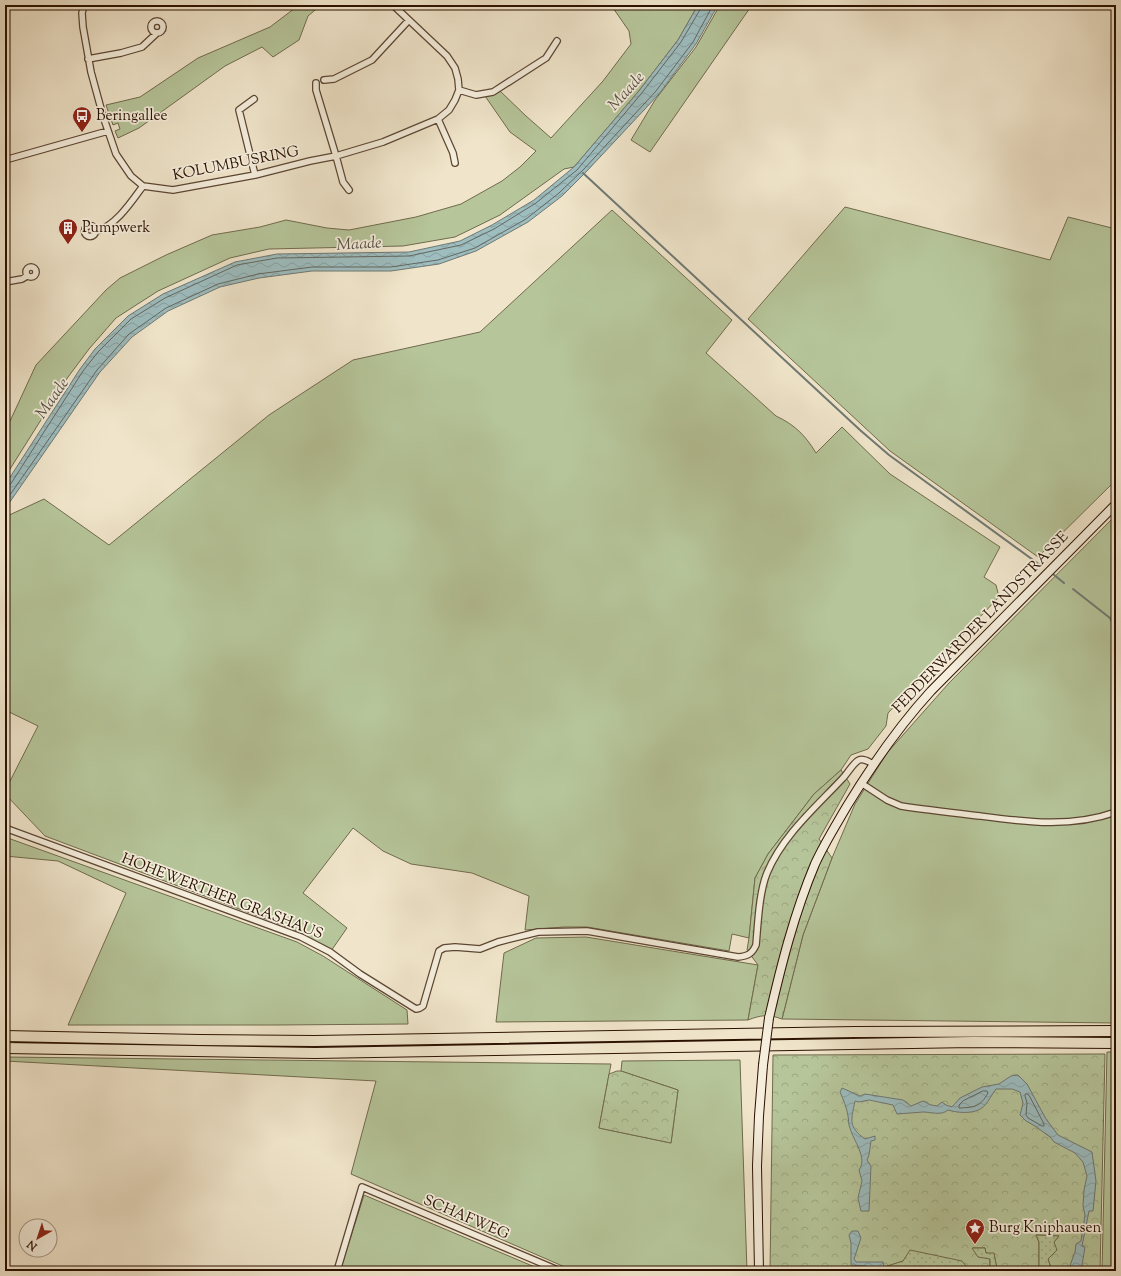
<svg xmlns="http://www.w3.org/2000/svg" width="1121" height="1276" viewBox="0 0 1121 1276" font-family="'Sorts Mill Goudy',serif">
  <defs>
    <pattern id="forest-crowns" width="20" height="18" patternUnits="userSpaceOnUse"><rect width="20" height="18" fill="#b6c59a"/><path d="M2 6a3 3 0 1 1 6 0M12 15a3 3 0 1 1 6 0" fill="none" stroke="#9da883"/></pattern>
    <pattern id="garden-dots" width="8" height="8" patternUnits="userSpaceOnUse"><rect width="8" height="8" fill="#b6c59a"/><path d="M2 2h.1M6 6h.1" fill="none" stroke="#9da883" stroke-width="1.8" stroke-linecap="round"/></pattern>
    <pattern id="water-waves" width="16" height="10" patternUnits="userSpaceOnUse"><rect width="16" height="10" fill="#9dbdbf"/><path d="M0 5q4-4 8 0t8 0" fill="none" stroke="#87a1a2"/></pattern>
  </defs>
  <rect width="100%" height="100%" fill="#f0e5cb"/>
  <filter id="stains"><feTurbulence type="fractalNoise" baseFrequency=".005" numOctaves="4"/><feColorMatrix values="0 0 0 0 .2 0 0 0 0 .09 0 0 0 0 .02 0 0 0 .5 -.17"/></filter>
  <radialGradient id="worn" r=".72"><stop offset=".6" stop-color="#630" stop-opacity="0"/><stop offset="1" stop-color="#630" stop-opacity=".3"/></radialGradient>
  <path fill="#b6c59a" stroke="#706b4d" d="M299,5H321L308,16L299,40L273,57L262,47L225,66L139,128L118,138L115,131L120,129L118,123L113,125L106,105L140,97L198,58L270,27Z
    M611,5H698L678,40L638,92L574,167L564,169L500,215L455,237L403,246L269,249L230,258L158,291L116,318L89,349L68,377L5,477V432L36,365L106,290L120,278L166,255L212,235L260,227L286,220L327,228L349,230L416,217L461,204L502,181L520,167L536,151L510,132L485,96L500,91L526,116L551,138L603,81L631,44L629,31Z
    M720,5H752L650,152L631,140L655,100L696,47Z
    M845,207L1050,260L1068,217L1116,229V480L1038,557L890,451L748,319Z
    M612,210L732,320L706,353L776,416C795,425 805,435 816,453L842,427L890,474L1000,547L984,577L996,585L999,597L888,713L886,726L868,749L851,755L841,770L814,794L768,854L755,878L749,938L732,934L729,951L587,927H564L525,930L529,896L472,873L411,864L383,851L353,828L303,893L347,928L331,951L295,930L45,836L5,794V791L38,726L5,710V517L44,499L109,545L269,415L353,360L480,332Z
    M1116,515V1023L782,1019L803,935L832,858L855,804L887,753L949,683Z
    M5,837L297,942L323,956L407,1010L408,1024L275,1025H68L126,893L58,861L5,856Z
    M586,937L758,965L748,1020L496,1022L504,953L536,938Z
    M1107,1052H1116V1271H1102Z
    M5,1057L611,1064L599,1128L671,1143L678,1090L621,1071L622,1061L740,1060L747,1271H574L351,1174L376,1081L5,1061Z
    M364,1195L542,1270L340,1271Z"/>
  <path fill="url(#forest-crowns)" stroke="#706b4d" d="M841,770L850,784L819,839L832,858L803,935L782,1019C768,1014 761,1015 748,1020L758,965L747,950L749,938L755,878L768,854L814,794Z
    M1105,1054L1100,1271H1052L1048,1259L1054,1242L1059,1236L1036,1235L1039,1242V1271L997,1269L994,1254L986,1253L985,1248H973L990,1259V1269L992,1271H963L966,1266L903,1261L885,1267V1271H770L773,1055Z
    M617,1071H621L678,1090L671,1143L599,1128L609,1074Z"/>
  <path fill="url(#garden-dots)" stroke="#706b4d" d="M1036,1235L1059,1236L1054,1242L1057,1250L1048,1259L1052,1271H1039V1242Z
    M972,1248H985L986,1253H994L997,1269L1030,1271H992L990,1269V1259L978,1257Z
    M910,1250L962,1261L966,1266L963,1271H947L943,1269L928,1271L920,1266L909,1271H885L884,1267L903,1261Z"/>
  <path fill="url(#water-waves)" stroke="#6f7873" d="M698,5H718L696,44L659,94L586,172L562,196L528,222L476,251L439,264L391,271H312L259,278L220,287L168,311L132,337L100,372L5,509V485L80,369L95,349L128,316L163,294L235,262L277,254L409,252L460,241L492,225L534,200L574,167L638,92L678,40Z
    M1018,1075L1027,1084L1046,1119L1058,1135L1092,1152L1096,1181L1093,1211H1089L1082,1246L1085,1247L1081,1271H1068L1075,1252L1076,1244L1081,1241L1085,1215L1083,1206L1084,1190L1087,1176L1083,1162L1075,1153L1054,1142L1050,1137L1035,1126L1026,1121L1020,1115L1023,1103L1020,1092L1012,1089H996C992,1094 989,1101 985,1105C977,1115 958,1113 948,1110C941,1116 931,1112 923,1112C914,1113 906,1113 897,1114L893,1105L869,1100L859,1102L855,1101C851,1120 848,1127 865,1139L875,1136V1140L871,1141L869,1155L867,1160L871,1166L869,1211H861L858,1198L862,1181L859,1170C868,1158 853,1140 850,1128C848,1124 849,1120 848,1116C847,1108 843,1099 840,1092L842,1088L860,1096L865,1094L903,1100L911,1106L923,1101L931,1105L937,1106L942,1102L946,1105L952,1107L960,1098L982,1087L999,1084L1011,1076Z
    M852,1231H858L861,1238L854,1259L856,1262H883L885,1271H875L867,1266L851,1265V1243L849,1235Z"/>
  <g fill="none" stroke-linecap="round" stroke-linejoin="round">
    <path stroke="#646760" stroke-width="1" d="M5,487L9,486L12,482L83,371L98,352L131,319L165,298L237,265L277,258L409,256L461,245L494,229L536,203L577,170L641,94L681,42L701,8L702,5
      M5,502L97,370L129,334L166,308L218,284L258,274L312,267H391L438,260L475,248L526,219L559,193L584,169L656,91L693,42L713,5
      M983,1091H987L988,1093C980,1107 975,1107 961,1108H959V1105L963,1101Z
      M1026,1094H1028L1030,1097L1044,1124V1126H1042L1028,1118L1026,1115L1027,1103L1025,1096Z"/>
    <path stroke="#6f7873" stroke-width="2" d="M583,173L860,430L889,455L1040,565
      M1053,574L1064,583
      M1073,589L1110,618L1116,630"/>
    <g stroke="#5c4633" stroke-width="8">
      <path id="street" d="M84,5L82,13L83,27L91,72L103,116L116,154L131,176L143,186L173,190L255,175L310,161L336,156L383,142L438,119L449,110L455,100L459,90L458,79L455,68L447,56L393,5
        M151 27a6 6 0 1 1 12 0a6 6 0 1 1-12 0Z
        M88,59L121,53L142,47L157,33
        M324,80L334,79L372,60L409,20
        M316,83V90L336,156L343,182L349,190
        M459,90L476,95L493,92L546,58L557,41
        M254,99L239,110L255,175
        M438,119L453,153L455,163
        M5,160L108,131
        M84.5 231a5.5 5.5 0 1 1 11 0a5.5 5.5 0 1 1-11 0Z
        M96,231C115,227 132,201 143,186
        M26 272a5 5 0 1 1 10 0a5 5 0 1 1-10 0Z
        M5,282L22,279L27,276
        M861,783L887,800L901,806C927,810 954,813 980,816C1026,822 1071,828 1116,812
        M5,828L301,937L330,952L360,974L416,1009L420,1008L423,1006L439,951L444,948L455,947L480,949L498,942L538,932L587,931L738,957C748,956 752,954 756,945C758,923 759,893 767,873C783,835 816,807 843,778C848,773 853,763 859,760C864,758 869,762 873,764
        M337,1271L362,1187L560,1271"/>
    </g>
    <g stroke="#2b1100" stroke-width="10">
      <path id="secondary" d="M769,1018C781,966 794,914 815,864C824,844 836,825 847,806C872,765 899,726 931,691L1116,504
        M759,1271L757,1166L759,1116L763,1065"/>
    </g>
    <g stroke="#2b1100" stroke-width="12">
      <path id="highway" d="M5,1036L200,1040L314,1041L855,1032L1116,1031
        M5,1048L315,1053L972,1042L1116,1043"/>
    </g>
    <use href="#street" stroke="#f5eedd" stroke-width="5.5"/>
    <use href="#secondary" stroke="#f5eedd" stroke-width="8"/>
    <use href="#highway" stroke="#f0e5cb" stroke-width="10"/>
    <g stroke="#2b1100" stroke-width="10" stroke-linecap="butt">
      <path id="secondary-bridge" d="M763,1065L769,1018"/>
    </g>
    <use href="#secondary-bridge" stroke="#f5eedd" stroke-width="8"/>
  </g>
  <defs>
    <g id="bus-pin" transform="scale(1)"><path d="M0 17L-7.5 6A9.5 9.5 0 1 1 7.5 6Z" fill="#8f2418" stroke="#f5eedd"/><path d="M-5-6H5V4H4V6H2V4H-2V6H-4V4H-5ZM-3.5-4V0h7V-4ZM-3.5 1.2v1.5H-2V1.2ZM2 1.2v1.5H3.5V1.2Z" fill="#fff"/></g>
    <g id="building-pin" transform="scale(1)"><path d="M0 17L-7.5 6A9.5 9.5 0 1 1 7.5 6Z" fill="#8f2418" stroke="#f5eedd"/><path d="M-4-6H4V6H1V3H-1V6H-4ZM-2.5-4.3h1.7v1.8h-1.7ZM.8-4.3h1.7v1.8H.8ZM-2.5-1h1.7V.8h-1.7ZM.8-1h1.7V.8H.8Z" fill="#fff"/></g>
    <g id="sight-pin" transform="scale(1)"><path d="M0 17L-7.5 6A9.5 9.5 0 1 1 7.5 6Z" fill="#8f2418" stroke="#f5eedd"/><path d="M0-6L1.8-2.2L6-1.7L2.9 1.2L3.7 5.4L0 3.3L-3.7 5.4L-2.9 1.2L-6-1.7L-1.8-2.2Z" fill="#fff"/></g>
  </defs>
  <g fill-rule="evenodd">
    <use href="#bus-pin" x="82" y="116"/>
    <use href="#building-pin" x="68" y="228"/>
    <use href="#sight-pin" x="975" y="1228"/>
  </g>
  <g text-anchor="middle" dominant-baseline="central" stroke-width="3.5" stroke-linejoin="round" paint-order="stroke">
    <g font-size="15" fill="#2b1100" stroke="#f5eedd" text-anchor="start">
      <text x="96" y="116">Beringallee</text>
      <text x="82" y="228">Pumpwerk</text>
      <text x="989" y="1228">Burg Kniphausen</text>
    </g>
    <g font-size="15" fill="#2b1100" stroke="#f5eedd">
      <text transform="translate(236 164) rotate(-11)">KOLUMBUSRING</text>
      <text transform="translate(981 623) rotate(-46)">FEDDERWARDER LANDSTRASSE</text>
      <text transform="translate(222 897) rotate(21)">HOHEWERTHER GRASHAUS</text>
      <text transform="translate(466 1218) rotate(23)">SCHAFWEG</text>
    </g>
    <g font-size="16" font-style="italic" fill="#534d43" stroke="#f5eedd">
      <text transform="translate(627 92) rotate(-48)">Maade</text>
      <text transform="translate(359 245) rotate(-3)">Maade</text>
      <text transform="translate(53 399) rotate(-55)">Maade</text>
    </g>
  </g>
  <rect width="1121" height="1276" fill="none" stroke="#f0e5cb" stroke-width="20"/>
  <rect x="6" y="6" width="1109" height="1264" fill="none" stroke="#2b1100" stroke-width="2"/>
  <rect x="10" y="10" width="1101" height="1256" fill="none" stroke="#2b1100"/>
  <g transform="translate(38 1238) rotate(219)"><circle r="19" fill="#f5eedd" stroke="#a49685"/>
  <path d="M0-3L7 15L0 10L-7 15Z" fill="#8f2418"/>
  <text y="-6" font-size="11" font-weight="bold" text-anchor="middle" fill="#2b1100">N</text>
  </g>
  <rect width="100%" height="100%" filter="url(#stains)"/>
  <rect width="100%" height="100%" fill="url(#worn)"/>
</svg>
